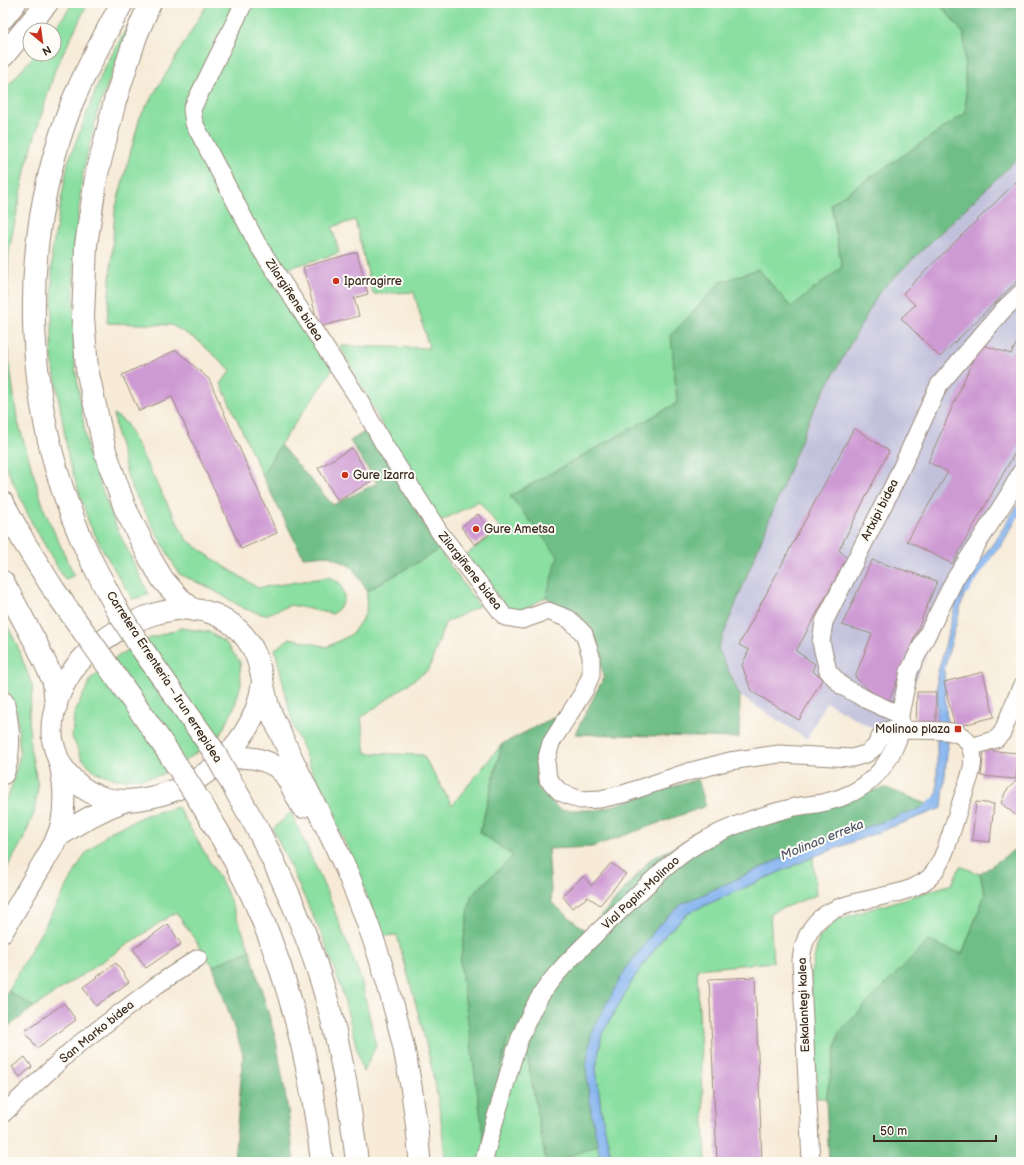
<svg xmlns="http://www.w3.org/2000/svg" width="1024" height="1165" viewBox="0 0 1024 1165" font-family="'Balsamiq Sans',sans-serif">
  <rect width="100%" height="100%" fill="#fdfcf7"/>
  <filter id="ink" filterUnits="userSpaceOnUse"><feTurbulence type="fractalNoise" baseFrequency=".025" numOctaves="2"/><feDisplacementMap in="SourceGraphic" scale="8" xChannelSelector="R" yChannelSelector="G"/><feConvolveMatrix kernelMatrix="1 2 1 2 8 2 1 2 1" color-interpolation-filters="sRGB"/></filter>
  <filter id="wash" filterUnits="userSpaceOnUse"><feTurbulence type="fractalNoise" baseFrequency=".012" numOctaves="4" result="noise"/><feDisplacementMap in="SourceGraphic" scale="16" xChannelSelector="R" yChannelSelector="G"/><feGaussianBlur stdDeviation="0.9" result="paint"/><feColorMatrix in="noise" values="0 0 0 0 0 0 0 0 0 0 0 0 0 0 0 0 0 1.4 0 .05"/><feComposite in="paint" operator="in"/></filter>
  <g filter="url(#wash)">
    <rect width="100%" height="100%" fill="#f7ebd8"/>
    <path fill="#c2c1dc" d="M1021,155V486L959,583L912,687L879,732L826,702L807,739L740,696L718,648L812,413L880,291Z"/>
    <path fill="#8adfa1" stroke="#628460" d="M73,3H88L55,70L26,166L9,251L6,336L17,419L45,512L74,575L65,580L32,523L3,460V92L35,54H54V30Z
      M208,3H939L964,34L966,113L831,204L842,267L791,308L758,269L672,335L677,403L510,496L559,556L546,597L521,611L508,609L466,555L500,528L479,501L439,522L404,466L340,346L429,348L414,292L373,294L355,220L332,227L339,253L269,274L333,369L280,445L262,475L221,384L231,370L196,339L171,325L107,323L115,210L140,117Z
      M133,16L97,113L83,174L74,252V359L88,453L115,524L149,595L132,599L104,552L89,523L69,461L52,357V252L68,162L103,71Z
      M114,414L126,423L160,490L186,539L213,559L258,588L329,577L340,583C347,599 345,602 333,614L291,605L265,615L245,609L208,587L179,574L135,494L128,478L117,434Z
      M439,550L479,606L445,623L429,669L361,718L366,753L423,755L452,805L502,744L480,832L513,856L471,896L484,1140L507,1040L523,1033L546,1162H445C441,1085 417,1010 397,935L383,936L349,851L317,784L293,725L275,649L290,638L327,647L352,634L366,613L367,591Z
      M3,617L17,645L33,688L29,712L30,747L38,786L34,813L24,838L3,876V804L10,792L20,754L17,713L3,680Z
      M181,628L209,632L226,643L240,662L241,684L234,708L220,735L191,757L161,775L138,779H116L96,772L82,759L72,737L74,714L91,679L121,654L151,638Z
      M178,807L225,888L250,950L213,966L176,912L34,1007L8,991L85,854L110,832L146,815Z
      M291,812L329,897L361,979L376,1046L363,1072L342,991L324,940L273,829Z
      M813,857L816,895L770,913L773,962L697,969L706,1162H612L601,1110L596,1068L602,1034L634,978L665,935L688,913Z
      M960,866L980,874L985,894L962,954L839,1032L826,1098H817L811,972L819,938L836,920L952,884Z
      M598,1145L601,1162H555Z"/>
    <path fill="#6fbe87" stroke="#557452" d="M939,3H1021V155L880,291L812,413L718,648L740,696L739,738L575,734L604,677L592,630L546,597L558,556L510,496L677,403L671,335L721,282L758,269L791,307L842,267L831,204L966,113L964,34Z
      M369,429L439,550L367,591L352,567L328,555L303,557L262,475L280,445L333,505L377,483L350,441Z
      M557,716L536,756L537,787L560,810H599L698,779L706,806L592,847L548,849L552,903L587,932L651,859L713,828L787,805L886,788L930,805L798,851L682,904L659,925L625,970L586,1068L591,1111L598,1145L555,1162H546L523,1033L507,1040L484,1142L460,962L471,896L513,856L480,832L502,744Z
      M1021,845V1162H829L826,1098L839,1032L928,941L962,954L985,894L980,874Z
      M250,950L276,1040L288,1110L294,1162H234L243,1054L213,966Z
      M8,991L34,1007L3,1031V997Z"/>
    <path fill="#83b3ef" stroke="#5f6e86" d="M1021,499V511L1001,546L978,571L964,595L944,669L948,742L942,808L813,857L688,913L665,935L634,978L602,1034L596,1068L601,1110L612,1162H601L591,1111L586,1068L592,1030L625,970L659,925L682,904L798,851L930,805L933,802L937,792V676L958,595L968,576L995,541Z"/>
    <g fill="none" stroke-linecap="round" stroke-linejoin="round">
      <path stroke="#83b3ef" stroke-width="5" d="M966,591L989,558
        M923,810L938,797"/>
    </g>
    <g id="blocks">
      <path fill="#ce9ad3" d="M1021,177V277L940,357L901,318L915,305L903,293Z
        M357,252L368,294L354,298L359,316L319,327L303,267Z
        M1021,335V365H1017L1020,444L952,564L907,541L948,472L928,462L980,344L1011,354Z
        M176,350L209,379L277,533L241,549L172,397L139,411L122,375Z
        M854,428L889,451L839,550L847,558L796,651L815,664L812,671L823,678L799,720L751,691L742,665L749,650L739,645Z
        M352,448L372,481L338,501L318,468Z
        M478,514L492,532L475,545L461,527Z
        M872,560L937,581L887,706L855,677L872,634L842,625Z
        M983,672L994,717L955,727L944,682Z
        M917,692H936V726L916,727Z
        M984,750L1018,753L1016,779L981,776Z
        M1021,776V818L1020,819L1001,803L1006,791Z
        M976,802L994,804L990,842L972,840Z
        M611,863L626,874L600,905L588,897L572,908L562,895L584,876L591,886Z
        M168,924L181,944L146,968L133,949Z
        M116,963L129,982L96,1006L83,987Z
        M755,977L762,1162H717L709,979Z
        M64,1003L76,1020L37,1048L25,1031Z
        M25,1057L32,1067L20,1077L12,1067Z"/>
    </g>
  </g>
  <g filter="url(#ink)">
    <use href="#blocks" fill-opacity="0" stroke="#998a7b" stroke-width="1"/>
    <g fill="none" stroke-linecap="round" stroke-linejoin="round">
      <g stroke="#998a7b" stroke-width="19">
        <path id="minor" d="M244,3L192,109L194,123L258,245L360,401L383,443L440,533L505,617L522,620L548,611L569,619L584,634L591,656V675L584,691L551,743L546,761L548,779L560,792L580,800L600,799L623,794L688,772L730,761L779,754L852,758L866,754L875,747L883,732L892,729L901,730C889,769 866,793 826,802C815,805 803,805 791,808C762,815 733,825 707,839C675,855 651,882 625,906C600,931 572,954 550,982C524,1016 512,1059 501,1100C495,1120 488,1141 484,1162
          M900,715L867,700L842,686L828,671L821,642L824,622L895,482L939,385L1003,310L1021,293
          M971,747L996,739L1002,733L1021,687
          M3,1114L76,1046L157,985L198,958
          M811,1162L801,960C807,905 848,905 892,894C906,891 919,887 930,877C946,860 953,824 961,802C966,786 978,763 970,747C968,740 962,735 955,733C943,729 915,731 901,730L900,715L909,671L955,579L1008,496L1021,472"/>
      </g>
      <g stroke="#998a7b" stroke-width="23">
        <path id="tertiary" d="M60,763C83,798 112,806 152,797C206,785 255,740 262,684
          M218,764C224,762 230,759 236,758C252,756 274,761 284,774C291,784 296,797 302,807
          M58,837C79,822 101,810 125,801
          M3,931C14,912 26,892 37,873C47,856 58,841 62,821C65,803 64,782 60,764C57,754 52,745 52,734C51,707 64,678 83,658C118,622 187,588 233,625C262,649 259,672 268,704C270,712 275,721 278,728C300,778 327,825 348,874C387,965 413,1063 420,1162"/>
      </g>
      <g stroke="#998a7b" stroke-width="24">
        <path id="primary" d="M3,503L24,542L54,590
          M93,564C23,422 14,251 72,103C86,69 104,36 122,3
          M259,832C284,881 306,931 322,983C340,1042 350,1102 357,1162
          M230,852C240,871 250,890 258,909C293,990 312,1075 322,1162"/>
      </g>
      <g stroke="#998a7b" stroke-width="24">
        <path id="motorway" d="M150,3L136,36L115,101L96,178L86,245L83,317L87,369L105,451L125,508L151,560L163,580L178,597L193,610
          M3,18L15,3
          M3,56L47,3
          M3,582L37,645L54,682L56,706
          M3,703C9,727 11,750 3,773"/>
      </g>
      <use href="#minor" stroke="#fff" stroke-width="17"/>
      <use href="#tertiary" stroke="#fff" stroke-width="21"/>
      <use href="#primary" stroke="#fff" stroke-width="22"/>
      <use href="#motorway" stroke="#fff" stroke-width="22"/>
      <g stroke="#998a7b" stroke-width="24" stroke-linecap="butt">
        <path id="primary-bridge" d="M93,564L119,613L138,643L213,750L259,832
          M54,590C115,676 178,760 230,852"/>
      </g>
      <use href="#primary-bridge" stroke="#fff" stroke-width="22"/>
    </g>
  </g>
  <g fill="#c8321e" stroke="#fdfcf7" stroke-width="1.5">
    <circle cx="336" cy="281" r="4"/>
    <circle cx="345" cy="475" r="4"/>
    <circle cx="476" cy="529" r="4"/>
    <rect x="954" y="725" width="8" height="8" rx="2"/>
  </g>
  <g text-anchor="middle" dominant-baseline="central" stroke-width="4" stroke-linejoin="round" paint-order="stroke">
    <g font-size="12" fill="#3b2a1e" stroke="#fdfcf7" text-anchor="start">
      <text x="344" y="281">Iparragirre</text>
      <text x="353" y="475">Gure Izarra</text>
      <text x="484" y="529">Gure Ametsa</text>
      <text x="950" y="729" text-anchor="end">Molinao plaza</text>
    </g>
    <g font-size="12" fill="#3b2a1e" stroke="#fdfcf7">
      <text transform="translate(294 300) rotate(57)">Zilargiñene bidea</text>
      <text transform="translate(880 510) rotate(-63)">Artxipi bidea</text>
      <text transform="translate(470 571) rotate(52)">Zilargiñene bidea</text>
      <text transform="translate(164 677) rotate(57)">Carretera Errenteria – Irun errepidea</text>
      <text transform="translate(641 893) rotate(-43)">Vial Papin-Molinao</text>
      <text transform="translate(804 1005) rotate(-92)">Eskalantegi kalea</text>
      <text transform="translate(97 1032) rotate(-39)">San Marko bidea</text>
    </g>
    <g font-size="13" font-style="italic" fill="#545a67" stroke="#fdfcf7">
      <text transform="translate(822 840) rotate(-22)">Molinao erreka</text>
    </g>
  </g>
  <rect width="1024" height="1165" fill="none" stroke="#fdfcf7" stroke-width="16"/>
  <g transform="translate(42 42) rotate(151)"><circle r="19" fill="#fdfcf7" stroke="#afa8a0"/>
  <path d="M0-3L7 15L0 10L-7 15Z" fill="#c8321e"/>
  <text y="-6" font-size="11" font-weight="bold" text-anchor="middle" fill="#3b2a1e">N</text>
  </g>
  <path d="M874 1135v6h122v-6" fill="none" stroke="#3b2a1e" stroke-width="2"/>
  <text x="880" y="1135" font-size="12" fill="#3b2a1e" stroke="#fdfcf7" stroke-width="3" paint-order="stroke">50 m</text>
</svg>
